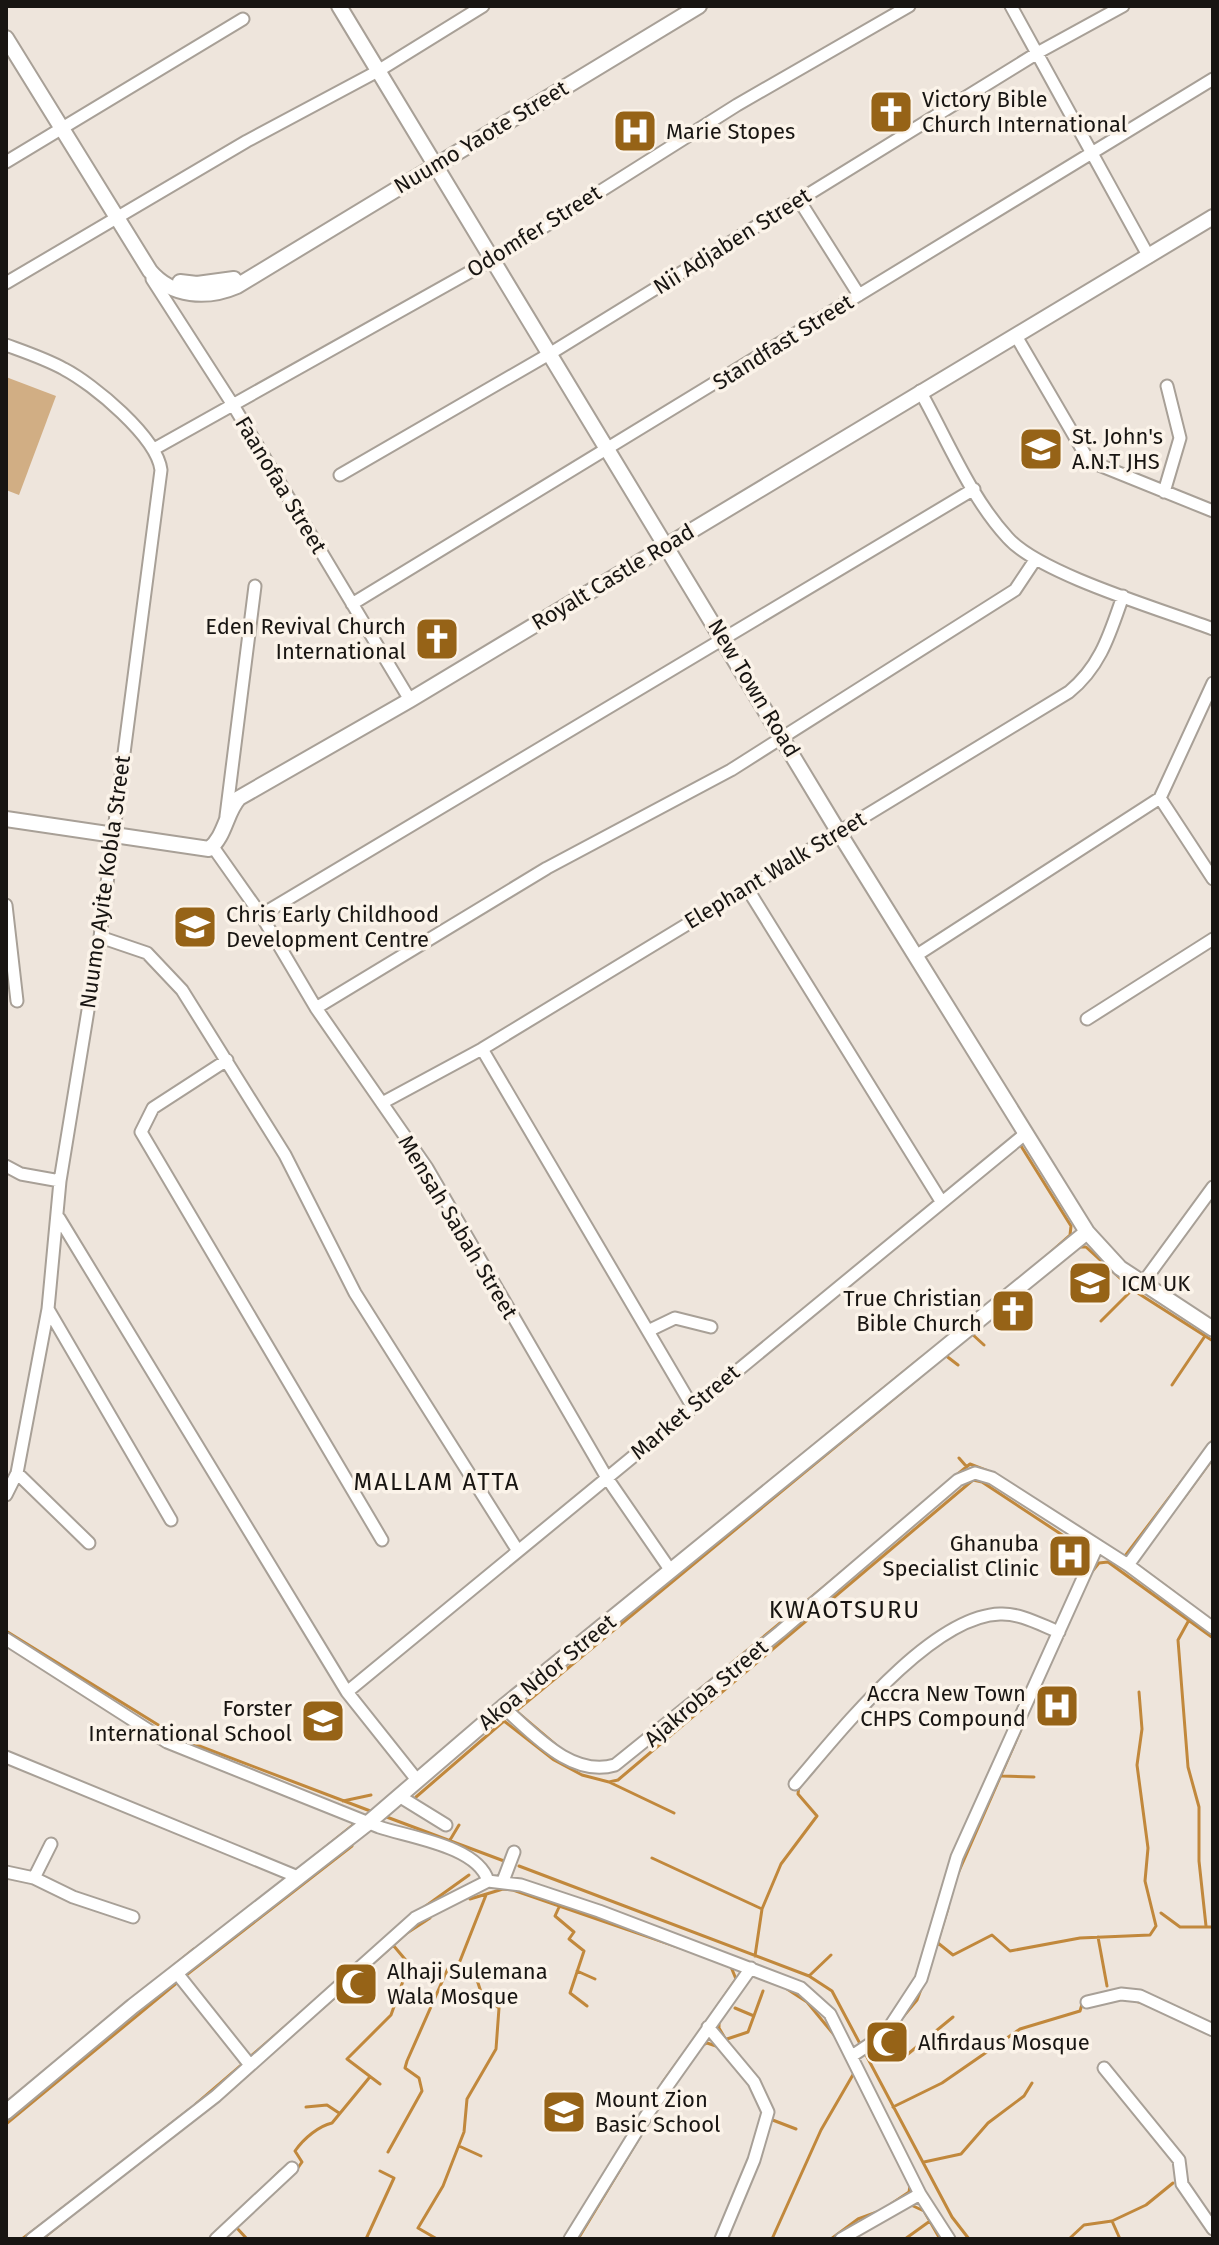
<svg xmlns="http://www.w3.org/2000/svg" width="1219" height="2245" viewBox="0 0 1219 2245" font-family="'Fira Sans',sans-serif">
  <rect width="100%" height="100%" fill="#eee5dc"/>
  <path fill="#d1ae84" d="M6,377L56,396L19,495L6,490Z"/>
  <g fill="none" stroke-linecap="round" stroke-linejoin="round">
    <path stroke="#c1883c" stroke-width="3" d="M1021,1146L1071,1226L1070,1235L1043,1259
      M1076,1247H1086L1133,1290L1213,1341
      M1101,1321L1132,1290
      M972,1334L984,1345
      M945,1355L958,1365
      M1172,1385L1205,1336
      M959,1458L966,1466
      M954,1477L970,1464L988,1471
      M754,1494L922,1357
      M1183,1499L1213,1458
      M890,1531L915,1510
      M1125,1556L1213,1440
      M1133,1562L1175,1593
      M1090,1574L1099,1563L1108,1562L1213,1638
      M1189,1620L1178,1640L1188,1767L1199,1807V1861L1206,1926
      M6,1631L181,1739L373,1812
      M1041,1684L1059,1643
      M693,1695L860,1557
      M556,1745L516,1711L920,1377
      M1002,1776L1034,1777
      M609,1782L618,1780L973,1480L982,1482L1085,1550
      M416,1797L504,1721L554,1760L582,1775L609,1782L674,1813
      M343,1801L371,1795
      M384,1816L504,1861
      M450,1840L459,1825
      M955,1849L994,1762
      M652,1858L762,1909
      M311,1859L358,1821
      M519,1866L809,1976L832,1991L952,2217L969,2239
      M956,1878L1022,1727
      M470,1899L503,1889L513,1890L698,1954
      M560,1905L555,1916L574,1932L569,1939L584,1951L570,1993L587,2006
      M423,1908L469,1875
      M1161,1913L1180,1927H1213
      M1098,1937L1107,1986
      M938,1943L953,1955L992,1935L1010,1951L1080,1938L1150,1935L1156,1926L1145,1881L1148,1848L1137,1765L1142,1729L1139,1692
      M935,1950L948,1908
      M755,1956L762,1909L781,1864L817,1816L798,1794L799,1785
      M458,1966L486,1895
      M172,1967L194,1949
      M577,1971L595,1979
      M185,1976L352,1846
      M809,1976L831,1955
      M787,1989L807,2002L835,2036
      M1132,2000L1146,2004
      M323,2008L407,1933L430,1918
      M735,2008L754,2016
      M1188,2012L1206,2021
      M902,2018L917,2000L923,1984
      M719,2020V2028L729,2045
      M696,2037L736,1979L731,1967
      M727,2039L748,2032L763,1991
      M701,2046L707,2043L719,2047
      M908,2054L953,2017
      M250,2057L287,2025
      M869,2057L885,2040
      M663,2082L682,2056
      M380,2084L347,2059L391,2015L409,1964L393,1945
      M196,2104L245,2062
      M306,2107L327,2105L339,2113
      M893,2107L942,2083L1020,2029L1080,2011L1083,2001
      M770,2119L796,2129
      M6,2124L179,1981
      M459,2146L481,2156
      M139,2149L190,2109
      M388,2152L422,2091L419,2078L405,2068L407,2061L449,1966H458
      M924,2162L961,2154L988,2123L1024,2096L1032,2083
      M295,2172L302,2162L295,2151C304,2138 319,2126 332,2123L369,2078
      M268,2183L280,2171
      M891,2204L909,2192L910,2186
      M911,2205L924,2211L940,2239
      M60,2210L83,2193
      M1112,2221L1120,2239
      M236,2227L247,2239
      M22,2239L45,2222
      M42,2239L67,2219
      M366,2239L394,2178L380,2171
      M437,2239L418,2228L443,2186L464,2132L467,2099L496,2049L499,2008L482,1995L476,1977L458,1966
      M578,2239L647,2125
      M772,2239L821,2130L854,2073
      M831,2239L858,2219L877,2212
      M905,2239L930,2221
      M1069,2239L1084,2225L1112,2221L1146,2205L1173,2183"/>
    <g stroke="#a8a097" stroke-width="15">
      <path id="street" d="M1011,6L1149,257
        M6,162L243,19
        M799,200L859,295
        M152,279L233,405L410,700
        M6,283L247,141L378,71L483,6
        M1016,336L1086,456L1094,463L1213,511
        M6,345C25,352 46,359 64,369C93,384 157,437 161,470L100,937L60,1181L48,1309L17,1473L6,1495
        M920,391C947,439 970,497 1008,538C1040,574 1163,610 1213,629
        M154,449L493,259L737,105L909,6
        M340,475L551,353L1039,52L1123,6
        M1164,492L1180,438L1167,386
        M352,604L1213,79
        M1160,798L1213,879
        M226,816L255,586
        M213,847L261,915L316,1008L427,1168L607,1478L671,1571
        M747,888L941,1201
        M6,905L17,1001
        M261,915L974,489
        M100,937L147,953L182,990L285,1155L355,1293L518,1551
        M917,955L1160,798L1213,683
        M316,1008L547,868L731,770L1015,590L1035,560
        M1087,1019L1213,939
        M482,1049L692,1406
        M227,1060L153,1108L141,1132L382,1540
        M382,1103L482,1049L1069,692C1101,666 1110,633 1123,596
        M6,1166L21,1174L60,1181
        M59,1218L347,1692L417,1780
        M1142,1284L1213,1187
        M48,1309L171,1520
        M648,1331L675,1318L711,1327
        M17,1473L89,1543
        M1128,1565L1213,1448
        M6,1639L167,1742L379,1827C408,1837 478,1846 488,1881
        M347,1692L1025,1134
        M503,1707C533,1733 571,1778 615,1765L780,1632L958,1480L975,1473L992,1478L1128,1565L1213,1628
        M6,1757L298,1877
        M795,1784C839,1733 930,1616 1000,1614C1020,1613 1041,1625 1059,1632
        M399,1796L446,1825
        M6,1872L34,1878L51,1844
        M34,1878L73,1897L133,1917
        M503,1881L514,1852
        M176,1972L250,2065
        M1087,2002L1121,1994L1140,1996L1213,2030
        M708,2027L754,2082L768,2112L754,2160L721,2239
        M852,2056L885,2034L921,1979L957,1857L1097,1547
        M1104,2068L1179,2160L1182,2184L1213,2229
        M32,2239L216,2096L415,1918L488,1881L521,1885L599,1911L801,1988L830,2014L920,2194L949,2239
        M216,2239L292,2168
        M570,2239L646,2116L751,1968
        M841,2239L920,2194"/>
    </g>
    <g stroke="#a8a097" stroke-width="18">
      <path id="secondary" d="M339,6L838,831L1087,1232L1120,1268L1213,1329
        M6,38L150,271C172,297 207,299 237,286L699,6
        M180,282L197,284L234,279
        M6,819L209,849C225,837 226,812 239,798L410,700L1213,217
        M6,2112L133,2006L368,1823L503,1707L1087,1232"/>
    </g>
    <use href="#street" stroke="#fff" stroke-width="11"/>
    <use href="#secondary" stroke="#fff" stroke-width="14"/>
  </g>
  <defs>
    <g id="church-square" transform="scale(2.3)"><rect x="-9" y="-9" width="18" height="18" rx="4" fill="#966317" stroke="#fbf3e9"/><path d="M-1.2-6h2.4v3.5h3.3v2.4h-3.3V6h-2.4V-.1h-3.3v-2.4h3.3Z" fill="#fff"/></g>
    <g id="hospital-square" transform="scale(2.3)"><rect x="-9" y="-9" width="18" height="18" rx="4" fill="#966317" stroke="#fbf3e9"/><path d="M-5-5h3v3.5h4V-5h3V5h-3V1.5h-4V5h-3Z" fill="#fff"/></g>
    <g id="school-square" transform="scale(2.3)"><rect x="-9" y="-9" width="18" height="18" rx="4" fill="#966317" stroke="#fbf3e9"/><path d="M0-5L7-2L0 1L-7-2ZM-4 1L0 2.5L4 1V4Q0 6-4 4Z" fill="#fff"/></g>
    <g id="university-square" transform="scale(2.3)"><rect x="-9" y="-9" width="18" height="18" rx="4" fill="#966317" stroke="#fbf3e9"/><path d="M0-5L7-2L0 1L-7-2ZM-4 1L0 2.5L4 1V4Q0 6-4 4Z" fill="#fff"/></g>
    <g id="mosque-square" transform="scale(2.3)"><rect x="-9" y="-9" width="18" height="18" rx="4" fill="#966317" stroke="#fbf3e9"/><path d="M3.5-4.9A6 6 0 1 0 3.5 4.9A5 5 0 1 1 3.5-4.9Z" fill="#fff"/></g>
  </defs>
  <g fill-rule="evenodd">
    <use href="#church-square" x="891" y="112"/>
    <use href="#hospital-square" x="635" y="131"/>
    <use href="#school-square" x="1041" y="449"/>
    <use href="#church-square" x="437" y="639"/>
    <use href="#school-square" x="195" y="927"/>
    <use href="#university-square" x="1090" y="1283"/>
    <use href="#church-square" x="1013" y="1311"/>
    <use href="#hospital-square" x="1070" y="1556"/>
    <use href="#hospital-square" x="1057" y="1706"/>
    <use href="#school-square" x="323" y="1721"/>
    <use href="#mosque-square" x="356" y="1984"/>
    <use href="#mosque-square" x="887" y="2042"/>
    <use href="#school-square" x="564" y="2112"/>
  </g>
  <g text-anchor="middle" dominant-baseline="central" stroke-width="7" stroke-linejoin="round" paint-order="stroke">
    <g font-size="22" fill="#181512" stroke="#fbf3e9" text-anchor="start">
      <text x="922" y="99">Victory Bible<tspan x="922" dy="25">Church International</tspan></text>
      <text x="666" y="131">Marie Stopes</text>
      <text x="1072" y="436">St. John's<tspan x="1072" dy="25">A.N.T JHS</tspan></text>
      <text x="406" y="626" text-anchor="end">Eden Revival Church<tspan x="406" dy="25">International</tspan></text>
      <text x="226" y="914">Chris Early Childhood<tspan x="226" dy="25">Development Centre</tspan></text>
      <text x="1121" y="1283">ICM UK</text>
      <text x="982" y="1298" text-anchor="end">True Christian<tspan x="982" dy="25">Bible Church</tspan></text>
      <text x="1039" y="1543" text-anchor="end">Ghanuba<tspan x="1039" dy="25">Specialist Clinic</tspan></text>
      <text x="1026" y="1693" text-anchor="end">Accra New Town<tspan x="1026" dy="25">CHPS Compound</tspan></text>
      <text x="292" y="1708" text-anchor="end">Forster<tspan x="292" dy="25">International School</tspan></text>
      <text x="387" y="1971">Alhaji Sulemana<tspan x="387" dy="25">Wala Mosque</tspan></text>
      <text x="918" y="2042">Alfirdaus Mosque</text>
      <text x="595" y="2099">Mount Zion<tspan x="595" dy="25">Basic School</tspan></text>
    </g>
    <g font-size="22" fill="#181512" stroke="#fbf3e9">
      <text transform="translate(481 137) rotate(-31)">Nuumo Yaote Street</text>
      <text transform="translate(534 231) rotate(-32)">Odomfer Street</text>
      <text transform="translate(732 241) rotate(-32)">Nii Adjaben Street</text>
      <text transform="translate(783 342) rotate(-32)">Standfast Street</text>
      <text transform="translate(281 485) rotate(59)">Faanofaa Street</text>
      <text transform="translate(613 577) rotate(-31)">Royalt Castle Road</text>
      <text transform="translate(754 688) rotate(59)">New Town Road</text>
      <text transform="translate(775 870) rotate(-31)">Elephant Walk Street</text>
      <text transform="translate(105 882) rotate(-82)">Nuumo Ayite Kobla Street</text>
      <text transform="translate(458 1227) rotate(59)">Mensah Sabah Street</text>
      <text transform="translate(685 1412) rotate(-40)">Market Street</text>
      <text transform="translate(547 1672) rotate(-39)">Akoa Ndor Street</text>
      <text transform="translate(706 1693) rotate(-40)">Ajakroba Street</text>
    </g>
    <g font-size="24" letter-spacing="2" fill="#181512" stroke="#fbf3e9">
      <text x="437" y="1482">MALLAM ATTA</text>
      <text x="845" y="1610">KWAOTSURU</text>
    </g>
  </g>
  <rect width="1219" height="2245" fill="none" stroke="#181512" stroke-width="16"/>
</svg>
